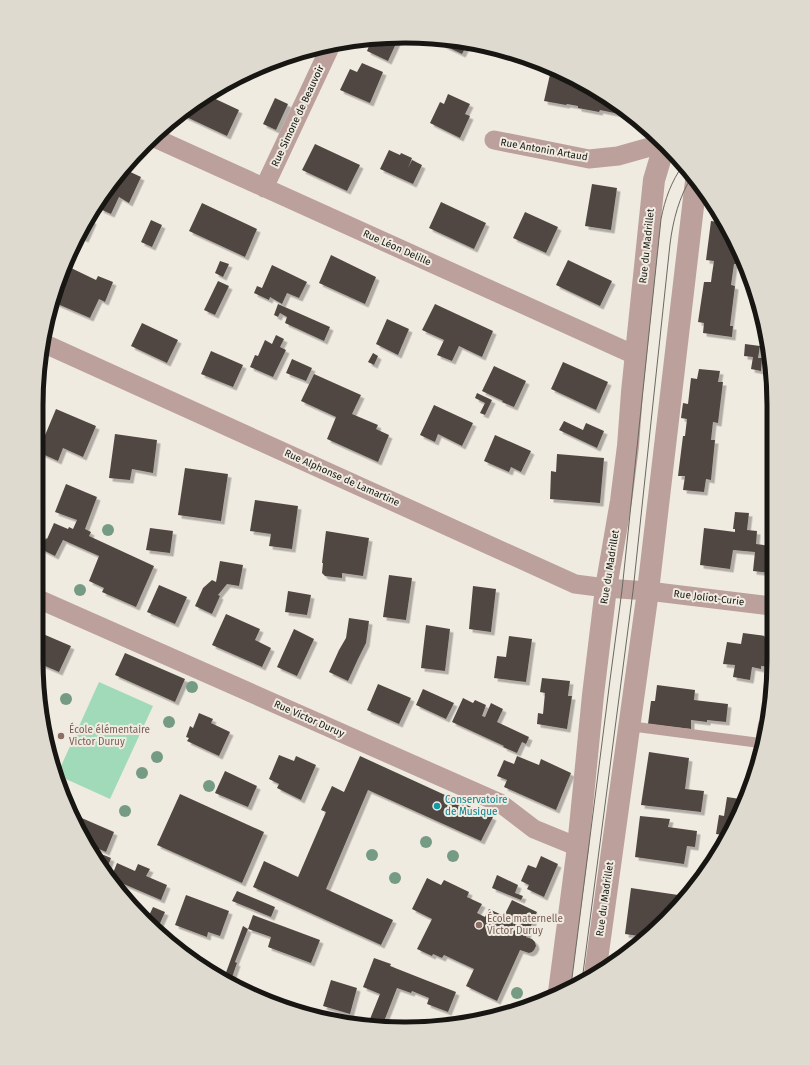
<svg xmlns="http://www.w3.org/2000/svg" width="810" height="1065" viewBox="0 0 810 1065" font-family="'Fira Sans',sans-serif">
  <defs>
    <filter id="shadow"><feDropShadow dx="3.5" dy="3.5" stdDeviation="0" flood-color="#0004"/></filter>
  </defs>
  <rect width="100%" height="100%" fill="#f0ebe1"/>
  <path fill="#a1dab9" d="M99,682L153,706L110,799L57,775Z"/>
  <path fill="#514743" filter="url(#shadow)" d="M399,37L388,61L367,51L371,41L368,40Z
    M443,40L461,41L468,42L462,54L441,44Z
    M362,63L383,72L370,103L340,90L350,69L357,72Z
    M551,70L561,72L610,98L625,111L624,115L600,110L599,112L578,108V106L567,104L566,105L544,101Z
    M448,94L470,104L465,114L470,116L460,138L430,123L440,102L444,104Z
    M207,95L239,110L227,136L182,115L200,98Z
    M275,98L288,104L276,130L263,124Z
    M315,144L360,165L347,191L302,170Z
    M389,150L400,155L401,153L412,158L408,168L412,160L422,165L413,184L380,169Z
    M124,169L141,177L129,203L119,197L111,214L100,209L108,193L105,192L112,181Z
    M592,184L617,188L611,230L585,226Z
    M441,202L486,223L474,249L429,228Z
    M202,203L257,229L245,257L189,231Z
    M525,212L558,227L546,253L513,238Z
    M719,214L739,256L738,264H734L731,285L735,286L730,326H733L732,337L703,333L704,323L698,322L704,282H711L712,274L714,261L706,260L711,221L718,222Z
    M89,218L93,221L85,239L78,236Z
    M151,220L162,225L152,247L141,242Z
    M331,255L376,277L365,304L319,283Z
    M568,260L612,281L600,306L556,285Z
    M220,261L229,264L223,277L215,273Z
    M272,265L307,282L299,298L287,293L282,304L270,297L269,300L254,293L257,286L262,288Z
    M69,267L96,280L98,276L113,282L105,302L99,299L90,318L53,302Z
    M218,281L229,286L215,315L204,310Z
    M278,304L330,327L324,341L285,323L287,317L280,313L278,317L274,315Z
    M435,304L493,331L482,357L459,346L452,361L437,355L444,340L422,330Z
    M387,319L409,329L398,355L376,344Z
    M142,323L178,340L167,363L131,346Z
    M276,335L284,339L280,347L286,350L273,377L250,367L255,355L258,356L265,340L272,344Z
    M745,344L760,346L758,358H762L761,371L751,369L753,357L744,356Z
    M211,351L243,365L233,387L201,374Z
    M373,353L378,356L374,365L368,362Z
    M292,359L312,368L306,381L286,373Z
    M563,362L608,382L596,410L551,389Z
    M494,366L526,381L514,407L502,402L503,401L482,391Z
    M699,369L720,371L718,382H723L718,423L713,422L711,440H715L711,480L706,479L704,492L683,490L685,476H678L683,436H685L687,419L681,418L683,403L688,404L691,378L697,379Z
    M314,374L361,395L352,414L378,425L376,429L389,435L378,462L327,439L336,417L301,401Z
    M477,393L492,400L485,415L480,413L485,403L475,398Z
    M434,405L473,423L462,446L438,434L435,442L420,435Z
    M56,409L96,426L83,457L63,448L58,461L38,452Z
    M564,421L583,430L586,423L604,431L597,448L559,430Z
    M115,434L157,440L153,473L132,469L130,480L109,478Z
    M495,435L531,451L521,472L511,467L509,472L484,461Z
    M557,454L604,458L600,503L550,499L551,471L556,472Z
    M185,468L228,474L221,521L178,515Z
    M66,484L97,497L85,529L91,532L89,536L154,566L136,607L102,592L104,588L89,581L99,556L63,540L55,556L41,549L46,538L47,539L54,523L68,529L69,527L73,529L77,520L55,512Z
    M255,500L298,506L292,549L269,546L271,534L250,531Z
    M735,512L749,513L747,530L757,531L756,544L771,546V573L753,571L755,552L733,550L730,569L700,565L704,528L735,532V529H733Z
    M150,528L173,531L170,553L146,550Z
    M326,531L369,538L363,576L342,573V578L325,576L322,573L323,563H322Z
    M220,561L243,565L239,586L227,584L218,595L220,596L212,614L195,606L203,588L212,580L216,582Z
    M389,575L412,578L406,620L383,617Z
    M159,585L187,597L175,624L147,612Z
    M473,586L496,589L491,632L469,629Z
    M288,591L311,595L307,615L285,612Z
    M226,614L260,629L255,640L271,648L262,667L212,645Z
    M349,618L369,621L366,643L358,659L348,681L329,672L339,650L346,638Z
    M426,625L450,629L445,671L421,668Z
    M294,629L314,639L297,676L277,667Z
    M36,631L71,646L59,672L36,662Z
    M743,633L765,636L764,637L771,638V667L761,666V669L752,667L750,680L733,677L735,665L723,664L727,642L741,644Z
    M509,636L532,639L526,682L494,678L497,656L506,657Z
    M125,653L185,679L175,702L115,675Z
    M542,678L570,681L568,696H572L567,729L537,724L538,713L543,714L545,693L540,692Z
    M378,684L411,698L399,724L367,710Z
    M657,685L695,690L694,700L728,704L726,722L707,720V722L691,720V729L648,724L651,701H655Z
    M423,689L454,703L446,719L416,705Z
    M463,698L473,703L475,700L486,705L482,716L485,717L491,703L503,709L497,722L529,737L526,744L522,742L517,753L503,747L504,746L452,722Z
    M199,713L213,719L211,723L230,732L219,756L187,741L189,738L186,737L190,726L193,728Z
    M649,752L689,758L685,789L704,791L701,812L641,805Z
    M279,755L294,761L296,756L316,765L301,800L277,788L279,784L269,779Z
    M360,756L493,817L481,841L368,790L326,889L393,920L381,945L253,887L264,861L298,877L326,812L321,810L332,786L344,792Z
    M517,756L539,765L541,759L571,773L556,810L504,787L507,780L497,776L504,760L514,764Z
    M755,759H759L752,783Z
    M225,771L257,786L248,807L215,793Z
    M741,791L748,792L729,836L716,834L719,815L724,816L727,797L740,799Z
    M180,794L264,832L242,883L157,845Z
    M77,816L114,832L106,852L85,843L75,820Z
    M640,816L670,819L668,827L697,831L695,847L687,846L684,864L635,857Z
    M89,849L111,858L106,871L99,862Z
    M541,856L558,864L544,897L527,889L529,885L521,881L528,865L536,868Z
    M117,863L135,871L138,864L150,869L146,876L167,885L161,900L112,879L111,878Z
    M497,875L518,885L515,893L523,896L521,900L492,888Z
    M427,878L441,885L444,880L469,892L467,897L482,904L477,913L485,917L489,909L504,916L512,900L537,912L526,937L532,939L535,942L536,946L534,950L532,952L529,953L520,950L497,1001L466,986L474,969L444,955L442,958L433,954L432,956L417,949L432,919L412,909Z
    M631,888L685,896L666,921L646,937L625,934Z
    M237,891L275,907L271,917L232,901Z
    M186,895L229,911L220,936L208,932L207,937L175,925Z
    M153,907L165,912L157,930L146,922Z
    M253,915L320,940L311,963L268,947L271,937L248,929Z
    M243,926L248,929L235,962L237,963L230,983L224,978Z
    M374,958L391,964L390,966L456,992L448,1012L427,1004L429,998L412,991L411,993L397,988L383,1024L370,1019L380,994L363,987Z
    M331,980L357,988L350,1014L323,1006Z"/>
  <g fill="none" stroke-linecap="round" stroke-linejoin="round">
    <path stroke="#bca09c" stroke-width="10" d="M629,726L760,743L763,724"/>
    <path stroke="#bca09c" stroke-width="19" d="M157,139L637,356
      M494,140L589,159L618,156L664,143
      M264,188L332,43
      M43,343L575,584L606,588L648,591L771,606
      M36,598L500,803L534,829L578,847"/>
    <path stroke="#bca09c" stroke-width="22" d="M595,974L648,591L696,181
      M559,992L578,847L593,695L606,588L621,501L628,446L632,392L654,180L665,143"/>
    <path stroke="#6b6862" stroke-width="1" d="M582,981L633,591L670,244C673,220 679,197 692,176
      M571,986L610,680L622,590L661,219C665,199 671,182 683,165"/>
  </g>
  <g fill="#769b85">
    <circle cx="108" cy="530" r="6"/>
    <circle cx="80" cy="590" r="6"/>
    <circle cx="192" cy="687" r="6"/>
    <circle cx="66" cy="699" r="6"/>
    <circle cx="169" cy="722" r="6"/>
    <circle cx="157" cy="757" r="6"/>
    <circle cx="142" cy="773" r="6"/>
    <circle cx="209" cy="786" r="6"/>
    <circle cx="125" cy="811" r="6"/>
    <circle cx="426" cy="842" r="6"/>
    <circle cx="372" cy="855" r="6"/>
    <circle cx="453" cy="856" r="6"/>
    <circle cx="395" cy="878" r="6"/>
    <circle cx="517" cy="993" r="6"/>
  </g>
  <g fill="#8d6e63" stroke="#f0ebe1" stroke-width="1.5">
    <circle cx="61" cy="736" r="4"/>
    <circle cx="479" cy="925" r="4"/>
  </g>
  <circle fill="#0f9aa8" stroke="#f0ebe1" stroke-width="1.5" cx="437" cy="806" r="4"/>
  <g text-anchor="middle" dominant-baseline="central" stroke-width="4" stroke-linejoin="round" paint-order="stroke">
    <g font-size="10" fill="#171612" stroke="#f0ebe1">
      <text transform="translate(298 116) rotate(-65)">Rue Simone de Beauvoir</text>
      <text transform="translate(544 150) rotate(10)">Rue Antonin Artaud</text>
      <text transform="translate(647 246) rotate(-84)">Rue du Madrillet</text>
      <text transform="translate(397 248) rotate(24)">Rue Léon Delille</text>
      <text transform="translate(342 478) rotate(24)">Rue Alphonse de Lamartine</text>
      <text transform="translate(610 567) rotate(-81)">Rue du Madrillet</text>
      <text transform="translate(709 598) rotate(7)">Rue Joliot-Curie</text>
      <text transform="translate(309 719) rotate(24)">Rue Victor Duruy</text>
      <text transform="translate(605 899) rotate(-82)">Rue du Madrillet</text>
    </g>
    <g font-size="10" fill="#785e54" stroke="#f0ebe1" text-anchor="start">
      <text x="69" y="730">École élémentaire<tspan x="69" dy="12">Victor Duruy</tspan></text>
      <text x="487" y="919">École maternelle<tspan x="487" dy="12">Victor Duruy</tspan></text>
    </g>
    <g font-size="10" fill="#0d838f" stroke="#f0ebe1" text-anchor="start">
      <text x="445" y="800">Conservatoire<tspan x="445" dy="12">de Musique</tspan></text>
    </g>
  </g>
  <path d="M0 0H810V1065H0ZM405 43H405A362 362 0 0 1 767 405V660A362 362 0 0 1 405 1022H405A362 362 0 0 1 43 660V405A362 362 0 0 1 405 43Z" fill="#dfdad0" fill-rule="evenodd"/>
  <path fill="none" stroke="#171612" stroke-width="5" d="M405 43H405A362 362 0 0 1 767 405V660A362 362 0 0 1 405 1022H405A362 362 0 0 1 43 660V405A362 362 0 0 1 405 43Z"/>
</svg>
